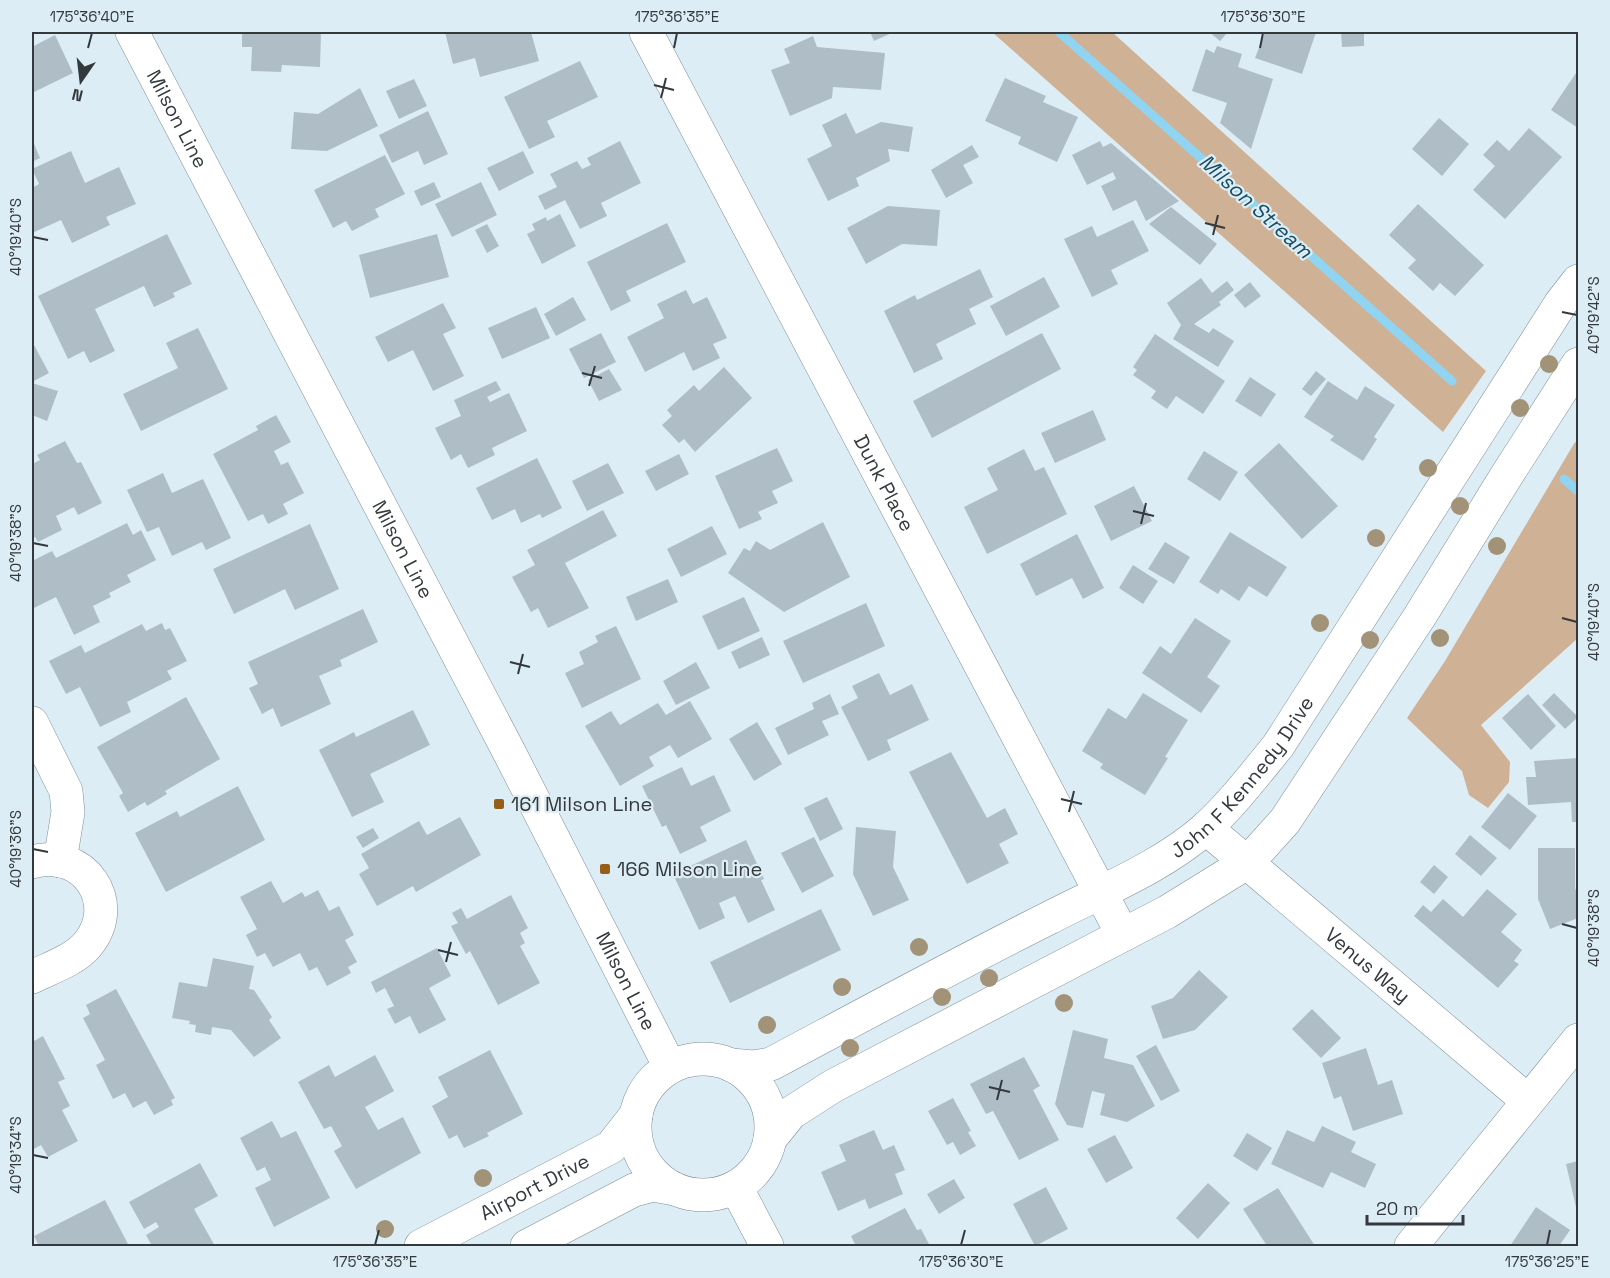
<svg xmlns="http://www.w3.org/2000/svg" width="1610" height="1278" viewBox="0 0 1610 1278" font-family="'Space Grotesk',sans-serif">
  <rect width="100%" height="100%" fill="#ddedf5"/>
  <path fill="#cfb195" d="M992,32H1112L1486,371L1443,432Z
    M1575,442L1578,445V638L1481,725L1510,762L1509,782L1488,808L1469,795L1462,771L1407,718L1445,661Z"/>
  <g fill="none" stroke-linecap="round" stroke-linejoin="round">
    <path stroke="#91d4f2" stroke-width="9" d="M1059,32L1452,381
      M1564,479L1578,491"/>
  </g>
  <path fill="#afbec6" d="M242,32H321L320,67L282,65L281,72L251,71L252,47H242Z
    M445,32H531L539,61L480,77L475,58L453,64Z
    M870,32H894L874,41Z
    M1209,32H1228L1220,41Z
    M1265,32H1316L1302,74L1255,58Z
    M1341,32H1364V46L1342,47Z
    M55,35L73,73L32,93V47Z
    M813,36L817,47L885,53L881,90L833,87L832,98L790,116L771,70L790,63L784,49Z
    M1217,46L1242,54L1238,67L1273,79L1251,149L1220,123L1227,103L1192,91L1206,49L1214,53Z
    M580,61L598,97L547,121L555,137L529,149L504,97Z
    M1578,70V128L1551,110Z
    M1005,78L1046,96L1043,102L1078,117L1057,162L1018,144L1021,137L985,121Z
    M414,79L427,106L399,119L386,91Z
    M360,88L378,126L327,151L291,149L294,112L318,114Z
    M428,111L448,154L424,165L418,151L392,163L379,135Z
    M846,113L856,134L881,122L913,127L909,152L888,149L890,161L856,178L859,186L828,201L807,159L832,146L822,125Z
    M1439,118L1469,144L1442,176L1412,149Z
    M1529,128L1562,157L1505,219L1473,190L1495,166L1483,155L1497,140L1509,151Z
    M32,139L40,158L32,162Z
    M620,141L641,183L601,203L607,216L580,229L565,200L545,210L538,196L557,187L550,174L577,161L582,169L591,165L587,158Z
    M1100,141L1103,147L1111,143L1179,201L1146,221L1136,200L1113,211L1101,186L1116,179L1113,172L1087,185L1072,155Z
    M972,145L979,157L963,165L973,183L946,198L931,170Z
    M71,151L85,183L119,167L136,204L106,217L110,225L72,243L61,220L32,233V188L39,184L32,169Z
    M523,151L534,173L499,191L487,168Z
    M385,155L405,194L375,209L379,217L352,231L346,221L333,228L314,190Z
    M434,182L441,197L421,206L414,191Z
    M481,182L497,215L452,237L435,204Z
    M1418,204L1484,265L1455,296L1440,283L1433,291L1408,268L1416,260L1389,235Z
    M888,206L940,210L937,246L902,244L866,264L847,228Z
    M1171,207L1217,244L1200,265L1149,224Z
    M560,214L576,246L542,264L527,234L535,230L532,224L546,217L547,221Z
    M1133,220L1149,251L1111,270L1118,284L1092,297L1064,239L1092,226L1097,237Z
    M667,223L686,262L626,291L631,301L611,311L587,262Z
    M487,224L499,246L487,253L475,230Z
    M167,234L192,284L173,293L175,297L154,307L144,286L95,309L115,351L90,363L84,351L68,359L38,296Z
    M437,234L449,277L370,298L359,255Z
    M980,269L993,297L969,309L976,324L936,344L943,359L914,373L884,311L915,295L917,300Z
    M1044,277L1060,307L1006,336L990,306Z
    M1201,278L1212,293L1227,281L1234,290L1219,302L1221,305L1194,324L1209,333L1213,328L1234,341L1218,367L1173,339L1181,325L1167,303Z
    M1250,282L1261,296L1245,308L1234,295Z
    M686,290L693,304L707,297L727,338L713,344L720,358L693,371L684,352L645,372L627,337L664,318L657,304Z
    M573,297L586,320L556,336L544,314Z
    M443,303L456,328L443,334L464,376L433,391L413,350L388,362L375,337Z
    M536,307L550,338L502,359L488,328Z
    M198,328L228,389L141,431L123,394L178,368L166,343Z
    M601,333L616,362L584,378L569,349Z
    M1042,333L1061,369L932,438L913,401Z
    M1155,334L1225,381L1203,414L1176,396L1167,409L1151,398L1156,391L1133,375L1137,370L1133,367Z
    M33,343L49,373L32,382V344Z
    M724,367L752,398L695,452L684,439L679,443L662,425L672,416L667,410L694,385L699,391Z
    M609,369L622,390L599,401L588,380Z
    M1316,371L1326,379L1311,396L1302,389Z
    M1250,377L1276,394L1261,417L1235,401Z
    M496,381L501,390L487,397L490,402L509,393L527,431L492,448L495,455L468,468L461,454L451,460L435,428L461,416L454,400Z
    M1328,381L1357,400L1365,386L1395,405L1374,437L1377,439L1363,461L1330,440L1334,436L1304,417Z
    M32,383L58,391L47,421L32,415Z
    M1093,410L1106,440L1055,463L1041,433Z
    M276,415L291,442L274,451L281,465L288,462L304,493L283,504L288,514L268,524L263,514L248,521L213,454L258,430L256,426Z
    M65,441L77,463L81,462L102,503L78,515L74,507L56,516L62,530L38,542L35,537L32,538V464L40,460L37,455Z
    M1279,443L1338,506L1302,539L1244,475Z
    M777,448L793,481L772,491L778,503L758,512L762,519L739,529L715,476Z
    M1024,449L1035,471L1044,467L1067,514L987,554L964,507L998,490L987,468Z
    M1204,451L1238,472L1220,501L1187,479Z
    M679,454L689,474L656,491L645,471Z
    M537,458L562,508L542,518L540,514L521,523L515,509L492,520L476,488Z
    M608,463L624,493L587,511L572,481Z
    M163,473L172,493L203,479L231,538L206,550L202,542L172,556L159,527L147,532L127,490Z
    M1134,486L1152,521L1111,541L1094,506Z
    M603,510L617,536L565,563L589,608L548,628L538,608L531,612L512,577L535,565L527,550Z
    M823,522L850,577L784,612L728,573L744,548L750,551L756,541L770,550Z
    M127,523L133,535L141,530L156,560L127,575L131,582L109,593L111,597L93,606L100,622L74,635L56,597L34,608L32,603V561L52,551L56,558Z
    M310,524L339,589L295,610L285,589L234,614L213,569Z
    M712,526L727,554L681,577L667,549Z
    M1230,532L1287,567L1267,597L1249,586L1239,601L1221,589L1218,594L1199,582Z
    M1077,534L1104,588L1083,599L1072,578L1036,596L1020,564Z
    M1165,542L1190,557L1174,584L1148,569Z
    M1133,565L1158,581L1143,604L1119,588Z
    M668,579L678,602L636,621L626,597Z
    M744,597L760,631L718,650L702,616Z
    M866,603L885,646L803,683L783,641Z
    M363,609L378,642L340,660L342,666L319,676L331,704L281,727L273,708L262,714L249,688L258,684L248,662Z
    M1195,618L1231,641L1207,677L1220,686L1201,713L1142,673L1160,646L1171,654Z
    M162,623L165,630L170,628L187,661L167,671L172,679L127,702L131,712L100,727L80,687L66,694L49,661L81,645L85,653L142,624L146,631Z
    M616,626L641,679L582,708L565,673L584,664L579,652L598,642L595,636Z
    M762,637L770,655L739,669L731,652Z
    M696,662L710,688L676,705L663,681Z
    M879,673L890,695L912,684L929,720L887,740L891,750L868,761L841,707L858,698L852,686Z
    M1143,693L1188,720L1165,757L1168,758L1145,795L1100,768L1103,764L1082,751L1108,708L1126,719Z
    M1554,693L1578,717L1565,729L1542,705Z
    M830,694L839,714L822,721L829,735L788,755L775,728L814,709L812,703Z
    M1528,694L1556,726L1531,750L1502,718Z
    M186,697L220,759L165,791L167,794L147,806L145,802L128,812L119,796L123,793L97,747Z
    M690,701L712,739L678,758L670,745L649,757L654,766L620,786L585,726L611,711L620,725L658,703L666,715Z
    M413,710L430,745L370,774L384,802L352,817L319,750L354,732L356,737Z
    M757,722L782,764L754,781L729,739Z
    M951,752L987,818L1005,808L1018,834L999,844L1009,863L967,884L909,772Z
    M1578,758V822H1572L1571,802L1528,805L1526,777H1536L1534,761Z
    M682,767L691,786L714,775L731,811L700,827L707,841L680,854L666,825L662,827L642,786Z
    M238,786L265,840L166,892L135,833L177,811L180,817Z
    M1508,793L1537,816L1510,850L1481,827Z
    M827,797L843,829L820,841L804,808Z
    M460,817L481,855L416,892L413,886L377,906L359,874L369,868L361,854L419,821L427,835Z
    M856,827L896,831L893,867L909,900L873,916L853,874Z
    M373,828L379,838L363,848L356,837Z
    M1470,835L1497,858L1481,876L1455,854Z
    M814,837L834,876L802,893L781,853Z
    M746,840L764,879L761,880L775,910L748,923L735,896L719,903L725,918L699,930L673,874Z
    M1538,848H1575V888L1578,896V918L1550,929L1538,899Z
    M1434,865L1448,877L1434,894L1420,882Z
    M271,881L283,903L302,892L305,897L318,890L329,911L339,906L354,935L345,940L357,962L348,967L351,973L327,986L317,967L309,971L300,953L273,967L265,953L257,957L246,935L257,929L240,897Z
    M1487,889L1517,914L1501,932L1522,950L1514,961L1519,964L1498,988L1414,916L1423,905L1431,912L1443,899L1463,917Z
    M511,895L528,928L520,933L525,943L520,946L540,983L498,1005L470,951L466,954L451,926L458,923L452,913L461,908L467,919Z
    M821,909L841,950L730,1003L710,962Z
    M437,948L451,976L429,988L446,1020L419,1034L410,1016L395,1024L387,1009L394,1006L385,988L376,993L371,982Z
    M213,958L254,966L249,989L254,990L272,1017L269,1020L281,1038L254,1057L231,1030L212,1027L211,1035L195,1032L196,1025L189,1024L190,1021L172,1018L179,982L207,987Z
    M1199,970L1228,997L1195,1030L1163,1039L1151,1006L1173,998Z
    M116,989L175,1098L171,1100L173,1105L154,1115L146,1101L133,1108L125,1093L113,1099L96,1065L105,1060L83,1018L90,1014L86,1005Z
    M1312,1009L1341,1038L1321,1058L1292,1029Z
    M1073,1030L1108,1039L1104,1058L1133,1065L1155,1106L1127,1122L1100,1115L1105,1094L1092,1091L1083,1128L1067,1125L1055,1104Z
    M43,1036L65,1079L58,1082L70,1106L62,1110L78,1141L48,1157L41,1145L32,1150V1042Z
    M1156,1045L1180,1091L1161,1101L1136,1056Z
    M1366,1048L1378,1085L1392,1080L1403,1114L1353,1131L1341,1096L1334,1099L1322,1063Z
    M490,1050L523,1114L487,1133L489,1136L464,1148L457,1135L449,1139L432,1106L448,1097L438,1077Z
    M375,1055L394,1091L365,1107L378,1130L403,1117L421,1153L356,1189L334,1151L342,1146L331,1126L324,1129L298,1082L329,1065L335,1077Z
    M1024,1057L1040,1086L1033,1090L1059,1140L1019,1160L993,1111L986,1114L970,1084Z
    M953,1098L971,1131L968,1132L976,1146L960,1155L953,1142L947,1145L928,1111Z
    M272,1121L281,1138L296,1131L330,1198L274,1227L255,1188L271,1180L265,1167L257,1171L240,1138Z
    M1322,1126L1356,1142L1351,1152L1376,1164L1365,1188L1331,1172L1323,1188L1271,1164L1287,1130L1314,1142Z
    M874,1130L883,1150L894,1145L905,1170L895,1174L903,1194L869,1209L865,1199L838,1211L821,1172L846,1161L839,1145Z
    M1247,1133L1272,1148L1257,1171L1233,1156Z
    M1115,1135L1133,1168L1106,1183L1087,1149Z
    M1578,1161V1216L1566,1164Z
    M200,1163L218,1196L194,1209L215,1246H152L146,1235L159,1227L156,1222L144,1229L129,1202Z
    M954,1179L965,1198L939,1214L927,1194Z
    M1208,1183L1230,1203L1198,1239L1176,1218Z
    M1046,1187L1068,1229L1035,1246L1013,1204Z
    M1278,1188L1315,1246H1267L1243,1209Z
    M105,1200L129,1246H39L34,1236Z
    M1536,1207L1570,1230L1559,1246H1510Z
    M905,1208L917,1230L921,1229L930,1246H856L851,1236Z"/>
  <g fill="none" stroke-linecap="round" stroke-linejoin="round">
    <g stroke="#7f8e95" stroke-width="34">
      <g id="minor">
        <path id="s1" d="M646,32L1123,935"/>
        <path d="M32,723L66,791L68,812L60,861"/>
        <path id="s2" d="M1206,828L1528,1101"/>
        <path d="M32,862C83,847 122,902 88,944C75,960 50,968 32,977"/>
        <path d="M1411,1246L1578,1040"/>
      </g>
    </g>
    <g stroke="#7f8e95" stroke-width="34">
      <g id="secondary">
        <path id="s3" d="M132,32L508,750L670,1067"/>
        <circle cx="703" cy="1127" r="68"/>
        <path id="s4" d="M731,1065L753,1067L771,1064C863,1015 955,965 1049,918C1101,891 1162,867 1206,828C1233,803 1255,774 1278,746L1561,303L1578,281"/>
        <path d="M770,1139L791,1113L833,1086L1167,912L1248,862L1285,821L1420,616L1505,478L1578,364"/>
        <path d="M736,1187L767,1246"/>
        <path id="s5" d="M421,1246L611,1147L636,1115"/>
        <path d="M527,1246L634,1190L653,1185L675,1189"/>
      </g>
    </g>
    <use href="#minor" stroke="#fff" stroke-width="33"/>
    <use href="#secondary" stroke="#fff" stroke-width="33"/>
  </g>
  <g fill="#a29278">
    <circle cx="1549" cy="364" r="9"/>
    <circle cx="1520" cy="408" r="9"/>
    <circle cx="1428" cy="468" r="9"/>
    <circle cx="1460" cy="506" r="9"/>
    <circle cx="1376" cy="538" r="9"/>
    <circle cx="1497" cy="546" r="9"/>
    <circle cx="1320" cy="623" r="9"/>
    <circle cx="1440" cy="638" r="9"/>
    <circle cx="1370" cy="640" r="9"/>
    <circle cx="919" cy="947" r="9"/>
    <circle cx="989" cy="978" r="9"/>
    <circle cx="842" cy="987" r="9"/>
    <circle cx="942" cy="997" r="9"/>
    <circle cx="1064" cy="1003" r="9"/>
    <circle cx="767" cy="1025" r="9"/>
    <circle cx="850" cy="1048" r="9"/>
    <circle cx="483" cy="1178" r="9"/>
    <circle cx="385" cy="1229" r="9"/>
  </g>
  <path fill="none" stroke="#33393c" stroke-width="2" d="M88,48L92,33M674,48L677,33M1260,48L1263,33M654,85L674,90M661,98L666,78M1205,223L1225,228M1213,235L1218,215M33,237L48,240M1562,312L1577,315M582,373L602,378M589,386L595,366M1133,511L1154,516M1141,524L1146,503M33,543L48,546M1562,618L1577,622M510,662L530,667M518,674L523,654M1061,799L1082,804M1069,812L1074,791M33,849L48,852M1562,924L1577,928M438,950L458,955M446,962L451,942M989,1087L1010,1092M997,1100L1002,1080M33,1155L48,1158M375,1245L379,1230M961,1245L965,1230M1547,1245L1550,1230"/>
  <g fill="#965f19" stroke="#ddedf5" stroke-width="2">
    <rect x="493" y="798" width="12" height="12" rx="3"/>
    <rect x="599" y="863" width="12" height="12" rx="3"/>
  </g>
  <g text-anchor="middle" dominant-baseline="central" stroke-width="4.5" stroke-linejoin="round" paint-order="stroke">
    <g font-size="20" fill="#33393c" stroke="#ddedf5">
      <text stroke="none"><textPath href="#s3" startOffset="98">Milson Line</textPath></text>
      <text stroke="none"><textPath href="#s1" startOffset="510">Dunk Place</textPath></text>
      <text stroke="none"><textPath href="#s3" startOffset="584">Milson Line</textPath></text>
      <text stroke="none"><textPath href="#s4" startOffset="598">John F Kennedy Drive</textPath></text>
      <text stroke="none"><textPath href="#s2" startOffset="212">Venus Way</textPath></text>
      <text stroke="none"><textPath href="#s3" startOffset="1070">Milson Line</textPath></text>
      <text stroke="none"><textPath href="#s5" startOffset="128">Airport Drive</textPath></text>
    </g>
    <g font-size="20" fill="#33393c" stroke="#ddedf5" text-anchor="start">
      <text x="511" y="804">161 Milson Line</text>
      <text x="617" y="869">166 Milson Line</text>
    </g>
    <g font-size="21" font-style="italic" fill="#164d62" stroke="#ddedf5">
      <text transform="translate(1256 206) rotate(42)">Milson Stream</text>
    </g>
  </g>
  <rect width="1610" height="1278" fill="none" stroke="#ddedf5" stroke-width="66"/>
  <g transform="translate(81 81) rotate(194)" stroke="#ddedf5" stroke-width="4.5" paint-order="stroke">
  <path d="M0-4.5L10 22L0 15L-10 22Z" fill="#33393c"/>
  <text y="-9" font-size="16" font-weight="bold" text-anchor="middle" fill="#33393c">N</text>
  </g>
  <path d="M1367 1215v9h96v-9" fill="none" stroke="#33393c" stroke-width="3"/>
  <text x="1376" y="1215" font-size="18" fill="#33393c" stroke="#ddedf5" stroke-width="4.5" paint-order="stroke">20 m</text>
  <rect x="33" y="33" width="1544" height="1212" fill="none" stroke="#33393c" stroke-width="2"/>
  <g font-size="15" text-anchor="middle" fill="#33393c">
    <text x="92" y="22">175°36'40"E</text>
    <text x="677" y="22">175°36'35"E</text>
    <text x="1263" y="22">175°36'30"E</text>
    <text transform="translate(16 237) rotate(-90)" y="5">40°19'40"S</text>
    <text transform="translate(1594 315) rotate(-90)" y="5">40°19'42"S</text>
    <text transform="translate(16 543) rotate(-90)" y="5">40°19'38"S</text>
    <text transform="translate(1594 622) rotate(-90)" y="5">40°19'40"S</text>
    <text transform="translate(16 849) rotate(-90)" y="5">40°19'36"S</text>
    <text transform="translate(1594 928) rotate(-90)" y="5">40°19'38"S</text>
    <text transform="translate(16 1155) rotate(-90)" y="5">40°19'34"S</text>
    <text x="375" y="1267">175°36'35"E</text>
    <text x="961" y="1267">175°36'30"E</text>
    <text x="1547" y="1267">175°36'25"E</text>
  </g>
</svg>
